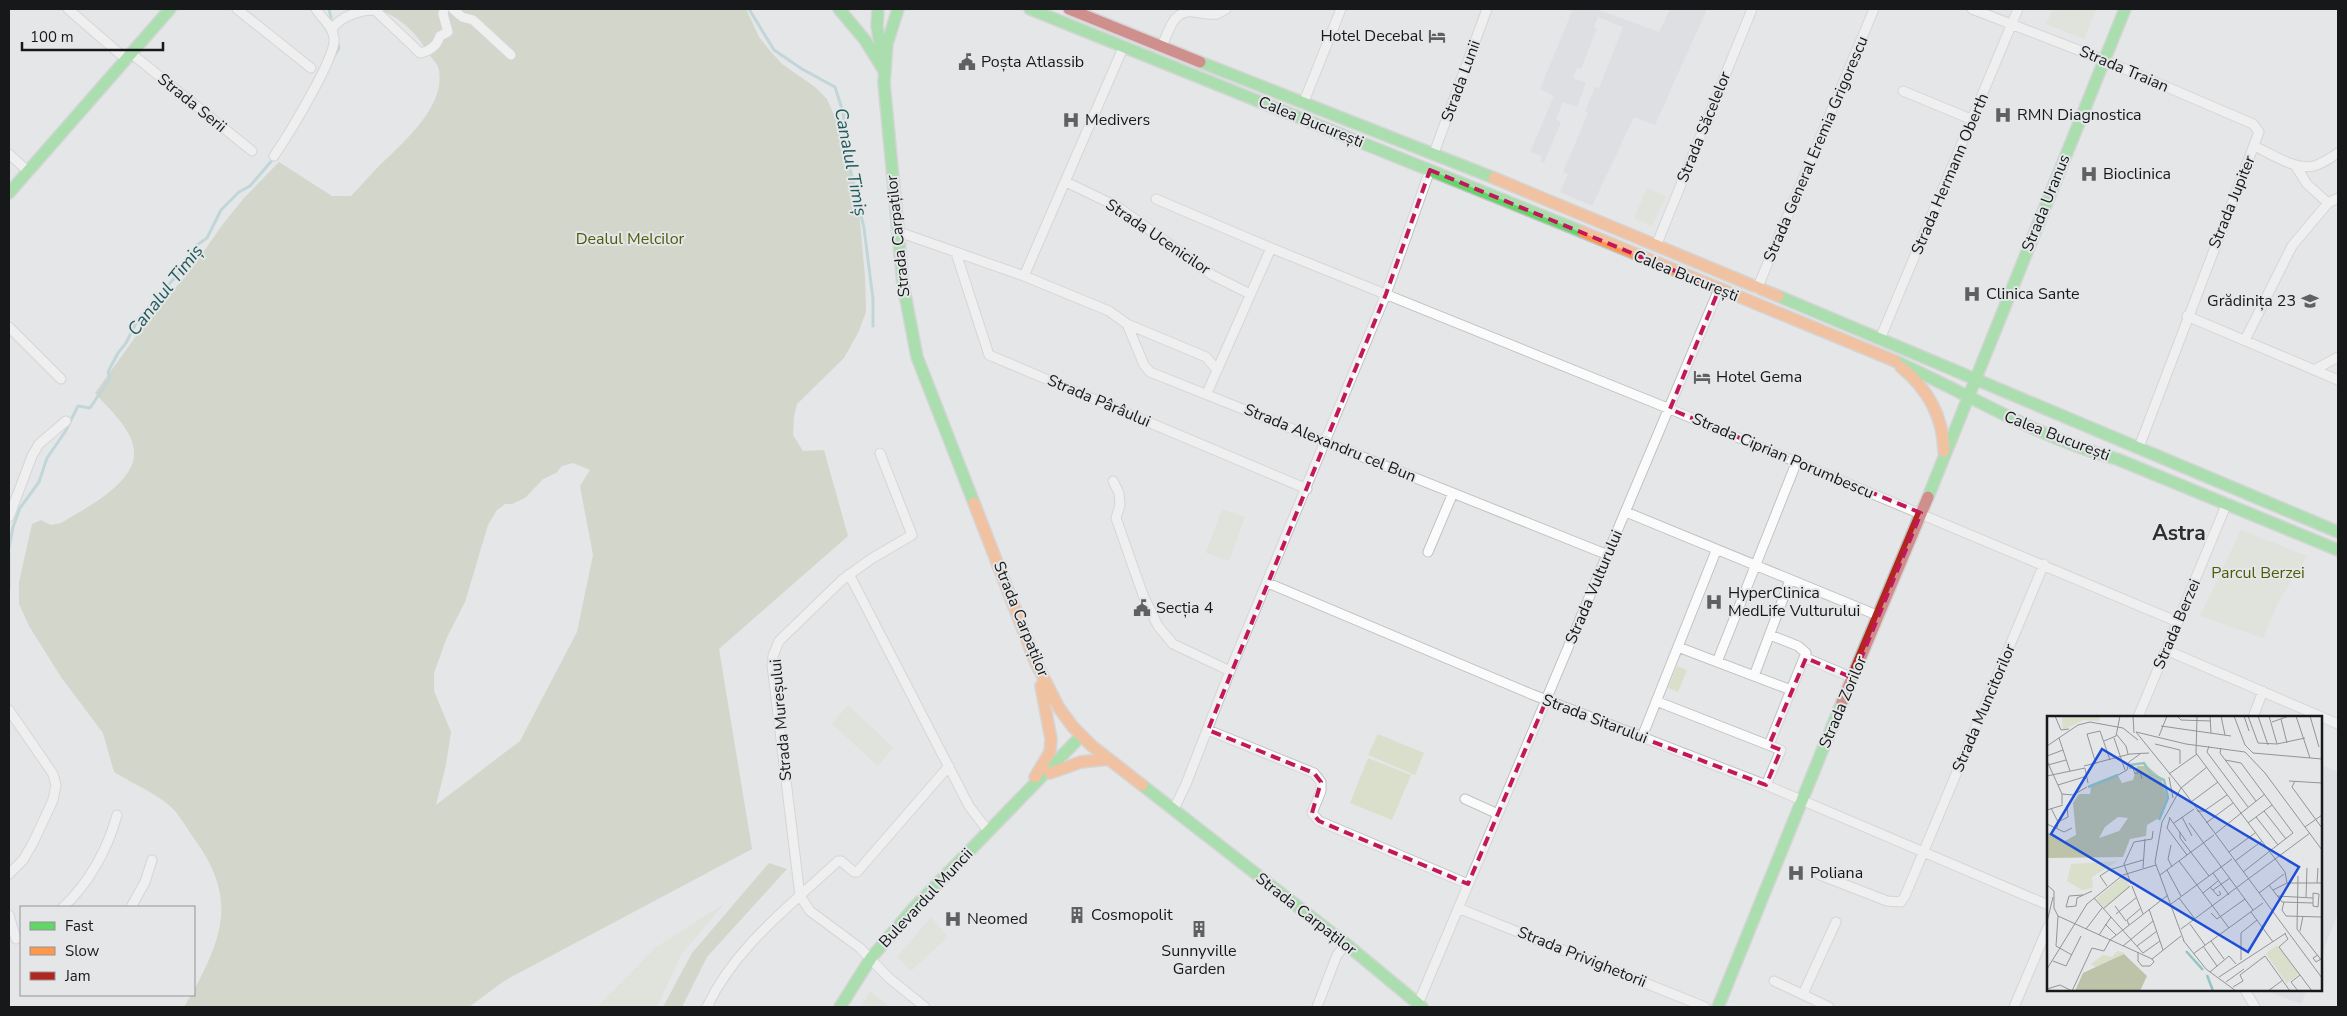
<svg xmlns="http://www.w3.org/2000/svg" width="2347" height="1016" viewBox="0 0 2347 1016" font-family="'Nunito Sans',sans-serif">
  <rect width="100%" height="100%" fill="#e5e6e7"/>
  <path fill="#d4d8dd" d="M1573,9H1596L1659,32L1670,9H1707L1655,125L1634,117L1592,206L1560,192L1568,174L1563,172L1588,113L1585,111L1595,87L1599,88L1623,27L1598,17L1594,27L1597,28L1581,69L1577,68L1573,78L1586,83L1577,107L1563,102L1556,120L1561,122L1544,163L1540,161L1542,156L1530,152L1554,96L1540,89Z
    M2321,765L2338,772V914L2321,956Z
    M2264,990H2307L2301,1004Z"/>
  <path fill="#dadfcc" d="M2053,9H2096L2084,39L2046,24Z
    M1647,188L1666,196L1652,226L1634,218Z
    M1222,509L1245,517L1229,561L1206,553Z
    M2241,530L2307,556L2278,603L2263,638L2200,616Z
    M1677,666L1687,670L1678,692L1668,688Z
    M848,705L893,747L878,766L832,724Z
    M1378,734L1424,753L1415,775L1368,755Z
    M1368,758L1411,775L1392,820L1350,803Z
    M725,903L681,955L657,1007H597L655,948Z
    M931,917L948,937L911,971L897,957Z
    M870,991L890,1007H861Z"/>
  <path fill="#bdc3a9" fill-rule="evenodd" d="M383,9H746L759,37L771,52L782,64L815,87L827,99L835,117L858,199L865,277L866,312L858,333L844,358L797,404L794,416L793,435L803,451L824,450L848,536L719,649L752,849L504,981L469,1007H184L191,995H194V990C226,931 235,894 193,837C186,827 179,814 170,806C157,794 130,782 114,772L103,733L61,677L29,626L19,604V582L32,524L41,520L51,525L61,523C84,509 138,482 134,450C132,429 109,409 95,393L149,318L190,271L223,224L244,198L279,162L332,196H351C360,187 368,177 377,168C401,144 449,105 438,67C436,62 430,56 427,51C416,33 402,19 382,11ZM573,463L590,470L580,486L593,555L577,632L520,741L436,805L446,765L451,732L434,691V673L447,637L465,602L488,525L497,510L505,504H512L525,498L543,479L556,473L562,466Z
    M769,863L787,869L707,957L682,1007H663L692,953Z"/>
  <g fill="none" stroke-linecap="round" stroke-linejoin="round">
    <path stroke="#94c4c6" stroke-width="3" d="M329,9L331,18
      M749,9L774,50L802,69L835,87L843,112L847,155L864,228L873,299V326
      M332,60L339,48L337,41
      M9,549L13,527L20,508L39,482L47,458L65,432L78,406L90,408L110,378L108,372L110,368L118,353L126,343L138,319L179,273L191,258L197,245L207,238L221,210L239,192L250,186L274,158
      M9,553V589"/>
    <g stroke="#c1c2c3" stroke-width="11">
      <path id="street" d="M68,9L127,60
        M237,9L311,68
        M453,9L462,17L473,20L511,55
        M1972,9L2104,60L2253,124L2259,132L2139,447
        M332,29C341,16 360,10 375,10L415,48L420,53C430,51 437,46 440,36L448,32L443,14L444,9
        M1162,46C1169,31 1173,9 1194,12C1201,13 1209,15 1217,14L1226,9
        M132,54L252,151
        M1903,91L1973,120
        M1303,104L1341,9
        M2254,146C2270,153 2296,171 2314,166C2322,164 2330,158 2338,153
        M1434,153L1487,9
        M9,154L29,172
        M274,156C287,137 337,56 334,38C333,26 322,19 316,9
        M2295,165L2307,184L2328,203
        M1066,182L1118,207L1212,275L1250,294
        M1156,199L1271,248L1670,409L2178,622
        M896,231L1024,276L1109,311L1127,324L1206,357L1217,370
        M1656,246L1752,9
        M956,253L989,355L1307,489
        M1024,276L1123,48
        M1757,289L1874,9
        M2187,316L2338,380
        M1127,324L1144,365L1150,372L1608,555
        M9,327L61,379
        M1880,339L2018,9
        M2245,340L2292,246L2328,203L2338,198
        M2314,370L2338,357
        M1207,393L1271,248
        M880,453L912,535L871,559L842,580L779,641L773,656L772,665L800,896L810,911L860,948L889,978L925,1007
        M1113,481L1119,493L1120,505L1116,518L1143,595L1158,626L1173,644L1230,671
        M1626,512L1879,616
        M9,517L32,456L39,444L66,421
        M1428,552L1453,493
        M849,574L969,806L989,832
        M1268,583L1531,694L1766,785L2048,905
        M1678,647L1791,690L1806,653L1798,646L1770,635
        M2166,650L2338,724
        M1806,658L1853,678
        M1717,662L1797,461
        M1754,676L1790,580
        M1656,701L1781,750L1766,785
        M9,710L53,774L56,785L53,800L33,843L23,860L9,874
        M2138,717L2227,503
        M2253,717L2263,691
        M1208,730L1314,773L1321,782V791L1312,813L1319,821L1468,884
        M1642,737L1716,551
        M1769,745L1791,690
        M1465,799L1498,814
        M1174,809L1186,784L1230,671L1386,294L1430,170
        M1820,875L1887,901L1901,902L1905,896L2044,564
        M63,907C89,884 108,848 117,815
        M131,907L145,882L152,860
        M1458,908L1705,1007
        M9,915L16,939
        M1774,981L1829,1007
        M2245,990L2255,1007
        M1803,994L1836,922
        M1418,1004L1719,289
        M707,1007C735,947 791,905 838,861H841L854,872H857L949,766
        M1317,1007L1337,955L1346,944
        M2014,1007L2048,927"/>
    </g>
    <g stroke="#c1c2c3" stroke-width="14">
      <path id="fast" d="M839,9L865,40L885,72
        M878,9L877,26L882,57
        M898,9L887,44L884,83L903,284L917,357L974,503
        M1030,9L1583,232
        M1200,62L1494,178
        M9,193L170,9
        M1778,296L2338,532
        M1895,361C1969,394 2038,438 2117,459L2338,550
        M1928,497L2125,9
        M1142,785L1346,944L1422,1007
        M840,1007L871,958L912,910L1081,736
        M1718,1007L1842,702"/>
    </g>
    <g stroke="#c1c2c3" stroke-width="14">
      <path id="slow" d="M1494,178L1778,296
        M1583,232L1895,361
        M1901,367C1928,389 1943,416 1944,451
        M974,503L1036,663L1059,708L1073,727L1092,746L1142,785
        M1050,773L1081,762L1109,759
        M1035,777L1050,752L1051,739L1041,686"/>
    </g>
    <g stroke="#c1c2c3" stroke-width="14">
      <path id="jam" d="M1069,9L1200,62
        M1842,702L1928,497"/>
    </g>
    <use href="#street" stroke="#fbfbfb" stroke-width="9"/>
    <use href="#fast" stroke="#63d668" stroke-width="11"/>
    <use href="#slow" stroke="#ff974d" stroke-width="11"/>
    <use href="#jam" stroke="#b3261e" stroke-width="11"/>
  </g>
  <path d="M0 0H2347V1016H0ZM1430,170L1719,289L1670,409L1921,513L1853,678L1806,658L1769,745L1781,750L1766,785L1546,701L1468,884L1319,821L1312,813L1321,782L1314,773L1208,730L1386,294Z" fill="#e5e6e7" fill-opacity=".55" fill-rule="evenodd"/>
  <path fill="none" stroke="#c2185b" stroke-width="4" stroke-dasharray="10 6" stroke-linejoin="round" d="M1430,170L1719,289L1670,409L1921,513L1853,678L1806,658L1769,745L1781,750L1766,785L1546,701L1468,884L1319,821L1312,813L1321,782L1314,773L1208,730L1386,294Z"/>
  <defs>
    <g id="hotel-bare" transform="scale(1.35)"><path d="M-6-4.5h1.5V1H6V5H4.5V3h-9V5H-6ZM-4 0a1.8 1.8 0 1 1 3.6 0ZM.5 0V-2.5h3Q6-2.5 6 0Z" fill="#5f6061" stroke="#e4e6e8" stroke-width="2.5" paint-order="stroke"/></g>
    <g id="civic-bare" transform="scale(1.35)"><path d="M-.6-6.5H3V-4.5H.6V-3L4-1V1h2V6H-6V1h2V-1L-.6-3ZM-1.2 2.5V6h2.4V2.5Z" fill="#5f6061" stroke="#e4e6e8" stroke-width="2.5" paint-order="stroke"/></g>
    <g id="hospital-bare" transform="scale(1.35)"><path d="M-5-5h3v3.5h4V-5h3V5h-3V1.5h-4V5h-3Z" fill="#5f6061" stroke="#e4e6e8" stroke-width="2.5" paint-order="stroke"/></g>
    <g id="school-bare" transform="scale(1.35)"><path d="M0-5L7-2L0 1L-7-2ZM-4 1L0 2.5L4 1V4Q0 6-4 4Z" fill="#5f6061" stroke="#e4e6e8" stroke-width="2.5" paint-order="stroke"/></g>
    <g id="building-bare" transform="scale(1.35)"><path d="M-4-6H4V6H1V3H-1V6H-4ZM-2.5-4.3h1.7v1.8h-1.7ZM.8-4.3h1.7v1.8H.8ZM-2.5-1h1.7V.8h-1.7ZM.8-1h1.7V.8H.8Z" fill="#5f6061" stroke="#e4e6e8" stroke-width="2.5" paint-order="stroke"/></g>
  </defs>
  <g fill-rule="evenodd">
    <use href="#hotel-bare" x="1437" y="36"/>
    <use href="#civic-bare" x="967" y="62"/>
    <use href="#hospital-bare" x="2003" y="115"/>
    <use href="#hospital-bare" x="1071" y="120"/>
    <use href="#hospital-bare" x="2089" y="174"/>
    <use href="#hospital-bare" x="1972" y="294"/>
    <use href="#school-bare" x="2310" y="301"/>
    <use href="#hotel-bare" x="1702" y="377"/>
    <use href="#hospital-bare" x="1714" y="602"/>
    <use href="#civic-bare" x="1142" y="608"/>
    <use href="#hospital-bare" x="1796" y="873"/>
    <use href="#building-bare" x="1077" y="915"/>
    <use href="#hospital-bare" x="953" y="919"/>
    <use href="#building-bare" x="1199" y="929"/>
  </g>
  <g text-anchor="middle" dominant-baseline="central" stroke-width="4" stroke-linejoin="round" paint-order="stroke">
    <g font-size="16" fill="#171819" stroke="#e4e6e8" text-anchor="start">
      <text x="1423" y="36" text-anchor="end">Hotel Decebal</text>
      <text x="981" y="62">Poșta Atlassib</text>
      <text x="2017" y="115">RMN Diagnostica</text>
      <text x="1085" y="120">Medivers</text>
      <text x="2103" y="174">Bioclinica</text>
      <text x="1986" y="294">Clinica Sante</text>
      <text x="2296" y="301" text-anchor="end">Grădinița 23</text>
      <text x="1716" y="377">Hotel Gema</text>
      <text x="1728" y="593">HyperClinica<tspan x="1728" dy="18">MedLife Vulturului</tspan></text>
      <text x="1156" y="608">Secția 4</text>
      <text x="1810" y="873">Poliana</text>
      <text x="1091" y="915">Cosmopolit</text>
      <text x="967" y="919">Neomed</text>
      <text x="1199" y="951" text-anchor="middle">Sunnyville<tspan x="1199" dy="18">Garden</tspan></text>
    </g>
    <g font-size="16" fill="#171819" stroke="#e4e6e8">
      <text transform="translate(2124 69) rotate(23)">Strada Traian</text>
      <text transform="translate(1461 81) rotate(-70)">Strada Lunii</text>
      <text transform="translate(192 103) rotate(39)">Strada Serii</text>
      <text transform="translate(1311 122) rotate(22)">Calea București</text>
      <text transform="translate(1704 127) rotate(-68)">Strada Săcelelor</text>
      <text transform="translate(1816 149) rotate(-67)">Strada General Eremia Grigorescu</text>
      <text transform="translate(1950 174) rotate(-67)">Strada Hermann Oberth</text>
      <text transform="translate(2232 202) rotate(-68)">Strada Jupiter</text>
      <text transform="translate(2046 203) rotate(-68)">Strada Uranus</text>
      <text transform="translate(898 236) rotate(-96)">Strada Carpaților</text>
      <text transform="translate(1158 237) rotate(34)">Strada Ucenicilor</text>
      <text transform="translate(1686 276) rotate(22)">Calea București</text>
      <text transform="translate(1099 401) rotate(23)">Strada Pârâului</text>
      <text transform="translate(2057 436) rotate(21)">Calea București</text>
      <text transform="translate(1330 443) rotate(22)">Strada Alexandru cel Bun</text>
      <text transform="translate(1783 456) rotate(23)">Strada Ciprian Porumbescu</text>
      <text transform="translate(1594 587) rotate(-67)">Strada Vulturului</text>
      <text transform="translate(1021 619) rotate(68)">Strada Carpaților</text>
      <text transform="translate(2177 624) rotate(-67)">Strada Berzei</text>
      <text transform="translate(1843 702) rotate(-67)">Strada Zorilor</text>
      <text transform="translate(1984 708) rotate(-67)">Strada Muncitorilor</text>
      <text transform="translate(1595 719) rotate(21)">Strada Sitarului</text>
      <text transform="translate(781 720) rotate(-95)">Strada Mureșului</text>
      <text transform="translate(926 898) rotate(-47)">Bulevardul Muncii</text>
      <text transform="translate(1306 914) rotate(38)">Strada Carpaților</text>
      <text transform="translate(1582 957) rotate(22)">Strada Privighetorii</text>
    </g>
    <g font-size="16" fill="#4e5b0a" stroke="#e4e6e8">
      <text x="630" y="239">Dealul Melcilor</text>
      <text x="2258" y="573">Parcul Berzei</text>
    </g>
    <g font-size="18" font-style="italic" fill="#205b5c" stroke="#e4e6e8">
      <text transform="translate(851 162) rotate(79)">Canalul Timiș</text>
      <text transform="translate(165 290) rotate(-52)">Canalul Timiș</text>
    </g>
    <g font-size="21" font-weight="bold" fill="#2c2e2f" stroke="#e4e6e8">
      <text x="2179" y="533">Astra</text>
    </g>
  </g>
  <g transform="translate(2047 716)">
    <rect width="275" height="275" fill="#e5e6e7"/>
    <path d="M18,0H52L53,5L37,4L16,14L15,2ZM71,145L45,161L46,172L35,174L20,165L24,148ZM78,159L83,171L57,192L49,183ZM230,229L252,258L240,267L245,275L219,238L191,259L195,264L191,259ZM70,235L78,237L51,253L44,248L56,239L65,241Z" fill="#dadfcc"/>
    <path d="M90,50H100L114,62L120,82L112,102L100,109L99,120L83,123L76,141L0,142V116L16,126L29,119L26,87L32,78H43L44,70L66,61L71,60L75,67L86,64ZM71,101L81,102L72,115L52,122L58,111ZM77,238L100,260L93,275H28L36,257Z" fill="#bdc3a9" fill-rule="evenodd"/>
    <path fill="none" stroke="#94c4c6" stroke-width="2.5" d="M83,49L97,47L104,58L117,64L121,82L112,104M41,71L71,59M139,235L156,254M160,259L166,275"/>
    <path fill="none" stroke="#939495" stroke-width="1" d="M8,0L14,14L22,13M86,0L87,17M130,0L134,4L164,5M150,0L149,37L238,156L240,167M163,0L164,17M174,0L178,19M187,0L198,29L206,37L275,43M197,0L202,15M201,0L211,27L230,28L258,22M211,0L221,29M222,0L230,28M249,0L263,42M263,0L272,31M234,3L240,27M225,6L242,0M114,10L184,20M89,16L136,74L275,262M89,16L139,28L198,36L219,58M70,19L79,30L81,38M112,20L120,0M12,22L23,55M67,22L78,54M57,25L69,20L73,0M108,28L133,34V48M0,30L31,9L43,6L76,12L91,24M162,30L160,36L201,91M174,32L173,37L209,85M0,40L16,34M178,44L194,47L246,117L196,156M0,45L15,78V88M49,48L40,18L53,15L63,44M1,49L19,44M37,50L83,38L102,37M38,52L41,67M82,52H86L88,58L93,56L95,63M218,57L275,134M122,58L150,38M71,59L80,54L82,46L93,38M0,60L38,52M122,61L126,82M242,65L275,67M248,65L245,71L275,112M11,69L40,60M134,72L160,51M134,72L115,106L108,146L137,225M15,78L26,79L40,71M144,86L171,66M4,92L11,106L10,112M0,94L16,89M150,95H157L180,79M217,95L239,123M122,101L139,125M135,101L145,120M209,101L231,129M123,102L120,112L140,139M11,106L21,101L20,89M127,107L147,93M142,107L206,194M159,107L186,87M201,107L225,89M0,108L17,116L25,112M258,111L275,99M133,116V122L162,160M168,118L218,78M124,129L121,143L125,151M182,136L208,117M132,145L182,212M188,145L215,125M96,152L98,123M120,154L134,180M166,157L182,179M113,159L167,119M270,167L271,152M84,168L77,148L87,126L105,123L106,115M0,169L7,175V192L11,200M222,169L235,186L266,187V190L271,191L272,178L266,177V187M60,170L53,160L62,154L96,144M85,170L96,198M163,171L171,180L174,178L172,175M166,174L183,162M226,174L240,167H275M156,177L171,165M212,177L237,158M36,179L22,180L19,191L29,190L30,182L45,175M230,180L266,182M259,181L260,152M47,182L96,237M132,182L148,203M237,186L235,194L239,200L275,201M124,188L185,143M68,190L79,205M56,193L83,170M102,193L116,234M204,196L226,226M164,197L170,203L198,183M69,198L90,181M11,200L105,243L134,220M11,200L9,230L25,239M0,206L6,181M58,208L69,219M143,208L158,229M82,209L80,204L93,193M39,213L55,192M134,213L263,117M250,213L251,160M250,213L275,245M253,215L256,200M238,218L241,223L232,231L265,275M52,219L64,201M136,224L159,253L189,275M164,225L177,243M76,230L106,205M90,230L110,215M156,230L170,250M91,236V245L95,250H103L107,246L105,243M96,237L113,225M146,238L216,187M271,239L266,242L269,246L274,243M194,244V217L210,204M6,245L19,250L34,220M0,253L40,188L76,159L109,149M163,256L182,240L189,248M172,261L239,217M179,266L197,253M186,271L196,265L193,259L218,240L243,275M0,273L13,269L25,275M25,275L45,232L57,235L63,224L121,179M221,275L236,264M251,275L244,266L253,259"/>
    <path fill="#1d4ed8" fill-opacity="0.15" stroke="#1d4ed8" stroke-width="2.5" d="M55,33L252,151L201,236L4,118Z"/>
    <rect width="275" height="275" fill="none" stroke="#171819" stroke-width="2.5"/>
  </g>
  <rect width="2347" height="1016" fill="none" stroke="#171819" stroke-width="20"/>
  <rect x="20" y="906" width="175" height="90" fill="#e4e6e8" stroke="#929495"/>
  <rect x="30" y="922" width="25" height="8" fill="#63d668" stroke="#929495"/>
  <text x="65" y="931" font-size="15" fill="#171819">Fast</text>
  <rect x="30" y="947" width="25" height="8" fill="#ff974d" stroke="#929495"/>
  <text x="65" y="956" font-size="15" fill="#171819">Slow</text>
  <rect x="30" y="972" width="25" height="8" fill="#b3261e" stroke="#929495"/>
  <text x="65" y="981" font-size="15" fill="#171819">Jam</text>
  <path d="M22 42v8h141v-8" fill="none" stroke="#171819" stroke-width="2.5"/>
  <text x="30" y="42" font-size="15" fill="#171819" stroke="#e4e6e8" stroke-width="4" paint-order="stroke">100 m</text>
</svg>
